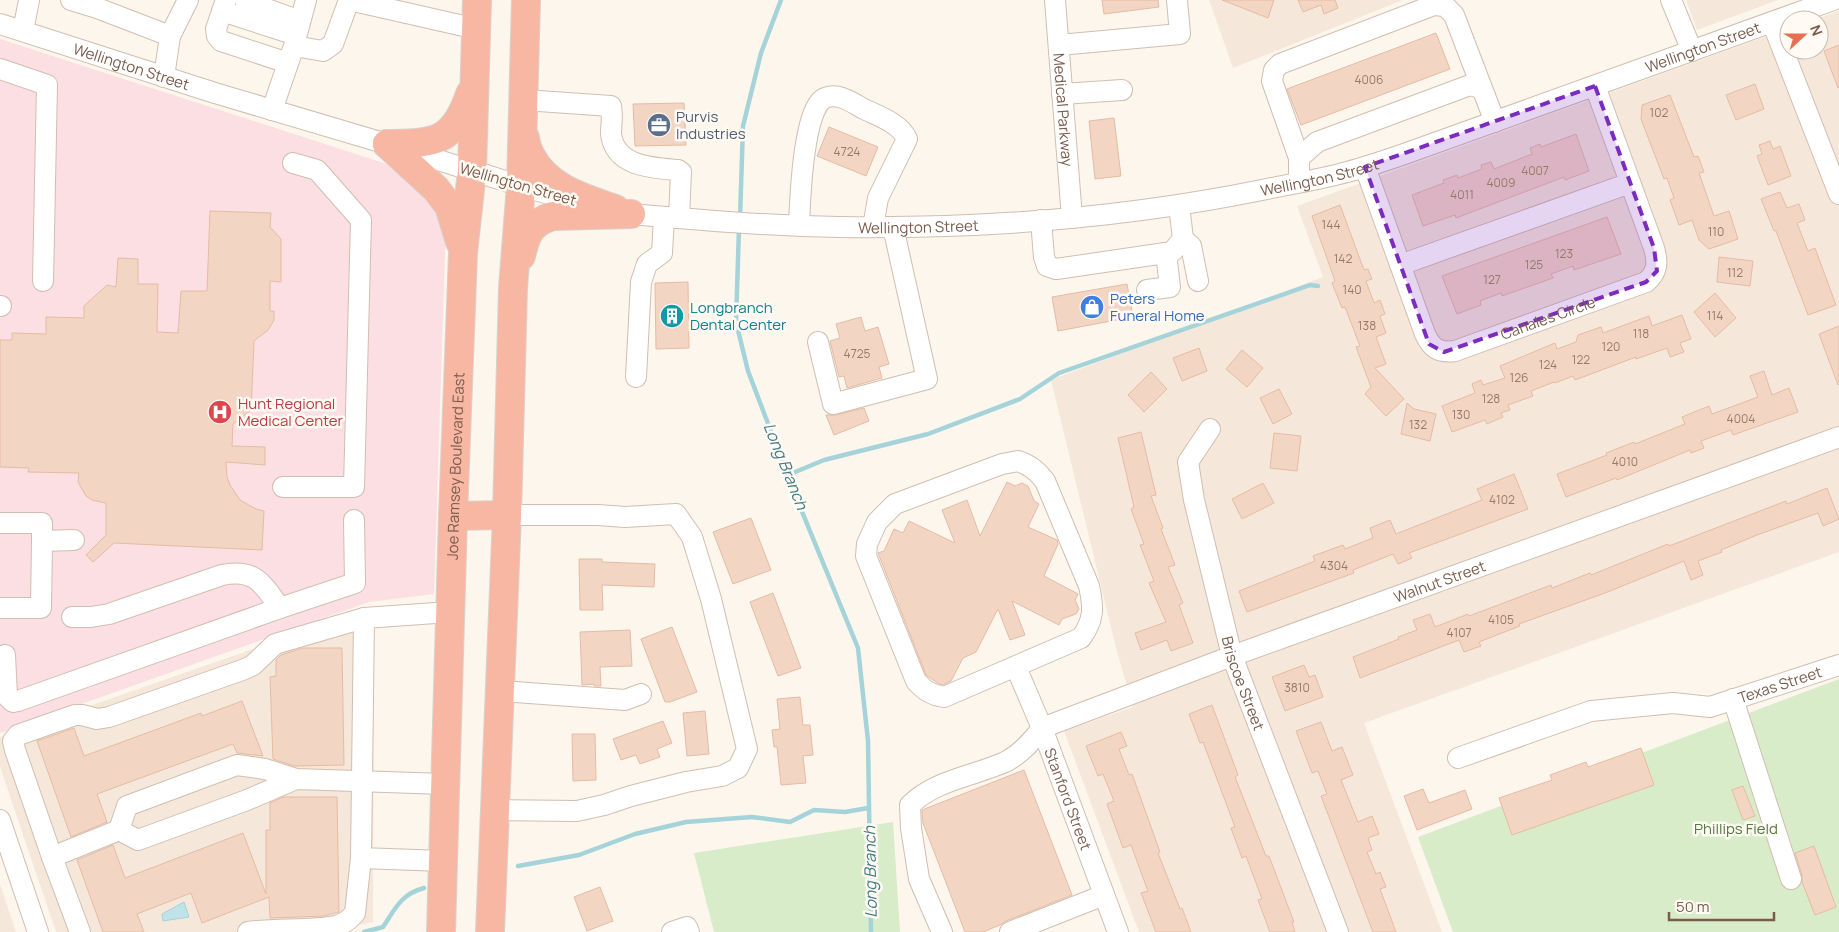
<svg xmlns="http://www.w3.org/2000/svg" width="1839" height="932" viewBox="0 0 1839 932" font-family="Manrope,sans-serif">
  <rect width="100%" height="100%" fill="#fdf6ec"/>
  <path fill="#f5e8da" d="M1209,0H1403L1233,68Z
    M1686,0H1778L1697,30Z
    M1839,11V552L1364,723L1442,932H1139L1064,731L1133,707L1116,648L1051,380L1323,277L1297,206L1789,28V50H1819V20H1813Z
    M374,607L373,922L327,932H56L0,767V737Z
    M0,884L16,932H0Z"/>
  <path fill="#fbdfe3" d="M0,39L396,167L408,172L446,221L434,594L369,602L0,733Z"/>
  <path fill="#d8ecc9" d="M1839,679V932H1453L1418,837Z
    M893,822L900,932H714L694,853Z"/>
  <path fill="#bfe3e8" stroke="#a5d3da" d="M184,902L189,917L163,921L162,914Z"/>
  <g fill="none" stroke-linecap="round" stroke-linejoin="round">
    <path stroke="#a5d3da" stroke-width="4.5" d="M740,218L743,126L761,53L781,0
      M739,228L736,322L748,371L796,497L858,648L868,741L871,932
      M788,475L824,460L928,434L1020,399L1059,373L1310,285L1318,286
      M518,866L579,855L635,834L686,822L752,817L790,822L814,810L845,812L868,808
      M364,932L383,927C395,909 401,894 424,888"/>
  </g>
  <path fill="#f3d5c3" stroke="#e6bba3" d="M1102,0H1158L1159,7L1104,14Z
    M1222,0H1274L1268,18Z
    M1298,0H1335L1338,8L1324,14L1321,5L1303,12Z
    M1436,33L1450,69L1301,125L1287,89Z
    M1839,45V87L1838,88L1824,51Z
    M1755,84L1764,109L1736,120L1726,95Z
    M1670,95L1694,157L1698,156L1704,172L1699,173L1714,216L1729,211L1738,239L1709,249L1699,240L1692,220L1679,225L1670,200L1674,198L1667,178L1664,179L1641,119L1642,105Z
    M684,103L686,145L635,146L633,104Z
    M1114,118L1121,176L1095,179L1089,121Z
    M829,127L878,147L866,176L817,156Z
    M1576,134L1589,171L1565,180L1564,177L1456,218L1455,215L1423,226L1412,195L1444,183L1443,180L1457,175L1458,178L1482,169L1481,165L1491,162L1494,169L1532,154L1530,148L1540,144L1541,147Z
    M1770,141L1773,149L1780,146L1791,176L1768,185L1757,156L1762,154L1759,145Z
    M1780,192L1787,208L1799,204L1805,220L1797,223L1808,251L1815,248L1836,305L1808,315L1776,231H1774L1761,199Z
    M1340,205L1364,270L1368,269L1372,279L1366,281L1374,303L1380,300L1385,314L1380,316L1386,333L1376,337L1386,364L1375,368L1404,399L1386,416L1365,394L1371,387L1356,347L1360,346L1345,307L1342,308L1332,283L1335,281L1312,216Z
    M210,211L271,213L270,227L281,239V282L270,281V311H274V320L268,330L254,341L251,410L233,424L232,446L265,447V465L226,462L227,477L230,485L240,500L256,509L264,511L262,550L114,543L93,562L86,555L106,535V503L92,500L86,496L78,482L79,473L28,472L29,468L0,467V340H12V333L46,334V317L84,318V306L107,285L116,287L118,258L138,259V284H158L157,332L178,333L181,291H207Z
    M1607,217L1621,254L1574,270L1573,266L1551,274L1553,278L1502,296L1501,293L1480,301L1481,305L1457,314L1442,276Z
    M1719,257L1753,261L1750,286L1717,282Z
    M688,282L689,348L656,349L655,283Z
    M1127,284L1133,317L1058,331L1052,297Z
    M1715,293L1736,318L1715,337L1694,312Z
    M1682,315L1691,339L1680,343L1684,352L1670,357L1667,348L1636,359V357L1575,380L1573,376L1555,383L1554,382L1531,391L1533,396L1508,405L1510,410L1501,413L1503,417L1487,424L1485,420L1452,432L1442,406L1475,393L1472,384L1481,380L1483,385L1505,378L1500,366L1555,343L1557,349L1576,342L1578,335L1601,327L1603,333L1649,316L1652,326Z
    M861,317L865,331L878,327L889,364L879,367L882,378L847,388L844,376L839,377L830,341L840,338L836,324Z
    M1839,326V384L1838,385L1819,334Z
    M1199,348L1207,371L1182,381L1173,358Z
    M1242,350L1263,368L1247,387L1226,369Z
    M1764,371L1772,395L1789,388L1798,412L1733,435L1731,430L1701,441L1704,448L1691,453L1690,450L1617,480L1616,478L1566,497L1557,474L1607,455L1606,453L1634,442L1635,444L1685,424L1682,417L1709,406L1712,414L1758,397L1750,376Z
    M1151,372L1167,389L1144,412L1128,395Z
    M1279,389L1292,414L1273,424L1260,398Z
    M1407,403L1414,409L1436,414L1430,441L1401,434Z
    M864,408L869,421L834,435L826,415H836Z
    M1141,432L1156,495L1151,496L1163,528L1161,529L1175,565L1168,567L1183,603L1179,605L1193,643L1171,651L1167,640L1141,650L1135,633L1166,622L1149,583L1154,581L1140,545L1144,544L1131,509L1134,507L1118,438Z
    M1274,433L1301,436L1297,471L1270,468Z
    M1514,474L1528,509L1409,553L1412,558L1398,564L1393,554L1353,570L1354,573L1247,612L1239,591L1315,561L1313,556L1343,545L1345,549L1373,538L1370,528L1390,520L1396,534L1482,500L1477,489Z
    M1007,482L1015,486L1022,483L1028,486L1034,501L1039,504L1028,527L1057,540L1058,544L1044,576L1078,594L1075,600L1079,609L1076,614L1062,619L1059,625L1012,601L1025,635L1010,640L998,609L976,652L963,658L951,681L943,685L939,684L926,675L878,553L884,551L894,529L903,533L909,521L955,543L942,510L967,500L980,536Z
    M1263,483L1274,503L1242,519L1232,499Z
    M1827,488L1839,519L1823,526L1818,513L1757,535L1721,550L1722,552L1698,561L1703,575L1691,580L1684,561L1605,593L1519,624L1520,626L1479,642L1481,646L1464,652L1459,640L1360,678L1353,657L1399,639L1398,637L1417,630L1413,620L1430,614L1435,627L1468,614L1469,616L1551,585L1552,588L1590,573L1591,575L1668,544L1669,546L1786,501L1787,504Z
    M751,518L771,570L733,584L713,532Z
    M579,559H602V562L655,564L654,587L602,585L603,610H580Z
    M773,593L801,668L778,676L750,602Z
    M672,627L697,692L670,702H665L641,639Z
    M630,630L632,666L600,667L601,686H594V684L582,685L580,632Z
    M303,648H342L344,765L294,766L273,759L270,677L276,676V660L281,655Z
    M1304,665L1309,677L1315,675L1323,697L1285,711L1272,677Z
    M800,697L803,725H810L813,755L803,756L806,783L781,785L777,747H774L772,730L780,729L777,699Z
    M242,701L263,756L237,753L233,744L97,794L107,822L71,837L37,741L74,728L84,756L201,713L202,716Z
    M1212,705L1238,775L1235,777L1266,856H1269L1294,922H1292L1295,932H1270L1258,900L1262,899L1246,856L1242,858L1231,828L1235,827L1203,742L1200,743L1189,714Z
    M705,711L709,754L687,756L683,713Z
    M663,721L672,743L657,749L660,757L640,764L636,755L621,760L613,739Z
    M1321,722L1332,751L1342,747L1353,775L1341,780L1358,822L1372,816L1379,834L1368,838L1372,850L1367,852L1376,874L1380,872L1386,887L1380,889L1396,932H1373L1321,796L1327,794L1318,771L1312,773L1296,731Z
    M1121,732L1127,746L1119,749L1129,775L1132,774L1160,852L1158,853L1180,909L1182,908L1191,932H1156L1141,893L1148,891L1131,845L1123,848L1107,804L1114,801L1103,774L1098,776L1086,746Z
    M572,734H595L596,780L573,781Z
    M1641,748L1654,785L1512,835L1499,798L1552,780L1550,775L1586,762L1588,767Z
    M1024,770L1072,895L1006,921L1000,925L983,932H965L923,823L922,810Z
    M1743,786L1755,816L1743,820L1732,790Z
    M1423,789L1429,803L1465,790L1472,809L1417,830L1404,796Z
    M283,797H337L339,912L324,916L270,918L269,897L202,923L191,893L137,914L144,932H103L77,860L113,845L125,878L243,833L266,894V830H270V803Z
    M1814,846L1836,907L1815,915L1802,882V875L1795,853Z
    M600,887L613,921L587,931L574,897Z"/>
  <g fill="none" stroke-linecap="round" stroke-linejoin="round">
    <g stroke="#d1beb0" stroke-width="22">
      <g id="minor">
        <path d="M71,0L97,8L170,36"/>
        <path d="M226,0L216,29L217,36L221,41L288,63"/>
        <path d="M245,0L247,2L300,21"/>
        <path id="s1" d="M1055,0L1072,218"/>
        <path d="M1671,0L1692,51"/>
        <path d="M222,11L296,35"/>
        <path d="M1772,22L1839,194"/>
        <path id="s2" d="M0,24L215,93L387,144L521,186L571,200"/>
        <path d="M23,31L29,0"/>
        <path d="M297,34L306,0"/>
        <path d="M1059,45L1180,34L1177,0"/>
        <path d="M0,69L47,85L43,281"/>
        <path d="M164,77L170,36L188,0"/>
        <path d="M1062,94L1122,90"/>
        <path d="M524,100L611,106C613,116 611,125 611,134C615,167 653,168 678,170L681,172L679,218"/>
        <path d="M272,110L294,46L323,51L333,44L349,0L477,29"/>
        <path d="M1299,158L1317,142L1470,85L1481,88"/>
        <path id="s3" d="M1365,167L1425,334C1432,349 1439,353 1455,351L1646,282C1658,272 1658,262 1654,248L1595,86"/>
        <path d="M1299,182V158L1272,81L1274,70L1280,64L1434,5L1445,6L1454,15L1495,122"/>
        <path id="s4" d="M619,212L631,214C700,220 770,226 839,227C981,229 1124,218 1262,190C1290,184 1319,180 1347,172C1367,167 1387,160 1407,153L1833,0"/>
        <path d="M1041,220L1044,257L1047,266L1056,269L1172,252L1183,239L1179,205"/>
        <path d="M799,225C800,202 803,107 825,98C838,92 853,103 864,109C878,116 900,123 907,139L878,198L873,227"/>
        <path d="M1183,239L1191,246L1198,281"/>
        <path d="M1400,265L1630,183"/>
        <path d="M1147,290L1170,287L1166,253"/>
        <path d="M0,306H1"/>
        <path d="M818,342L833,404L927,379L893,227"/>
        <path d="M636,377L641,282L647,264L662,253L664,217"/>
        <path id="s5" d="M1210,429L1188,462L1194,500L1232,656L1338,932"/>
        <path d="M1018,461C1030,465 1037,471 1045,481L1089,586C1094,608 1094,620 1081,638L944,697C931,695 924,690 916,681L866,556L867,544L877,522L895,504L1002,464Z"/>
        <path d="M283,487H354L361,220L317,170L293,163"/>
        <path d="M0,523H42V541"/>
        <path d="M0,608H41L42,541L74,540"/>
        <path d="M280,608L355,583L354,520"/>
        <path d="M5,655L7,696L13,702L18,701L280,608C263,584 255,568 222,575L109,614L91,617H72"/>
        <path id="s6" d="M1016,667L1042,728L1118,932"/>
        <path d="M500,691L625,700L641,694"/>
        <path d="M1733,699L1791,879"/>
        <path id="s7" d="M1458,758L1591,711L1673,703L1710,707L1839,665"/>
        <path d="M296,779L265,769L237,765L127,806L119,830L138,840L247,800L296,779L445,784"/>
        <path d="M495,810L577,811L604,805L631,796L686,782L722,776L738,768L747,749L711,599L692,537L676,514L625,517L598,515H507"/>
        <path d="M0,820L38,932"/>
        <path d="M119,830L52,857L15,750L13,741L18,735L75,715H82L97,719L109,717L245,669L253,665L275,644L364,618"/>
        <path d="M52,857L80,932"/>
        <path d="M443,861L361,858L364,618L450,612"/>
        <path d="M248,932C277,928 308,931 336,926C344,924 350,919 355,913L361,858"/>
        <path d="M672,932L687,927L689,932"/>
        <path id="s8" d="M942,932L919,879L911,828L910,805C935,780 974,776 1005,762C1021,754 1032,741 1042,728L1232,656L1839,437"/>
        <path d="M1010,932L1104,895"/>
      </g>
    </g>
    <g stroke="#dad1cd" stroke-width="30">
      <g id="highway">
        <path d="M525,138C526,144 528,151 531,156C547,188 584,198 615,209"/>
        <path d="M387,144L436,189L449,206L460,242"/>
        <path d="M387,144C434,143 453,144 470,94"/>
        <path d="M521,256C526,234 530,223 553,216L631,214"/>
        <path d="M453,516L507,515"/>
        <path id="s9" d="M441,932L453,516L463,253L472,171L477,0"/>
        <path d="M490,932L507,515L513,288L521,186L526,0"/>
      </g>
    </g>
    <use href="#minor" stroke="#fff" stroke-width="20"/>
    <use href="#highway" stroke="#f7b7a3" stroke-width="28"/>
  </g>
  <path fill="#7b2cbf" fill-opacity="0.2" stroke="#7b2cbf" stroke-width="4" stroke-dasharray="10 6" stroke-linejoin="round" d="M1595,86L1654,248L1657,271L1646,282L1444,352L1429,344L1365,167Z"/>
  <defs>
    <g id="office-disc" transform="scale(1.25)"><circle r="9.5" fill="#5c6f8a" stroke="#fffaf3"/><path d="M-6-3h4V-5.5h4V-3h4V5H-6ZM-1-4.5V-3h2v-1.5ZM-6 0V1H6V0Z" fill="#fff"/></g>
    <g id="shop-disc" transform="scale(1.25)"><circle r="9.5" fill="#3f7fe0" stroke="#fffaf3"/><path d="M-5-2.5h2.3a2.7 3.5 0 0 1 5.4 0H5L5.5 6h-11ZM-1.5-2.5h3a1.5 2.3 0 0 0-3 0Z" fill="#fff"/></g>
    <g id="building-disc" transform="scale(1.25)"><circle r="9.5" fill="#0f9aa8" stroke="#fffaf3"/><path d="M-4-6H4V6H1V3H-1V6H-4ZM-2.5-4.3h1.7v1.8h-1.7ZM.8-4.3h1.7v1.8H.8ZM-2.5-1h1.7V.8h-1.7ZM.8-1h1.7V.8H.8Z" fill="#fff"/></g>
    <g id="hospital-disc" transform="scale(1.25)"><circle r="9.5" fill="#e0444e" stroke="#fffaf3"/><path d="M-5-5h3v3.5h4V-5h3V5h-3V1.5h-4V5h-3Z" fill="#fff"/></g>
  </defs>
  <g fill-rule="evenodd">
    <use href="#office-disc" x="659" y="125"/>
    <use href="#shop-disc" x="1092" y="307"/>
    <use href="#building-disc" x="672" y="316"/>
    <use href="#hospital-disc" x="220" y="412"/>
  </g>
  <g text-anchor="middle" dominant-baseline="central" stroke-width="5" stroke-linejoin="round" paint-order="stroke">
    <g font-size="12" fill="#987a6a">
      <text x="1369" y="79">4006</text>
      <text x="1659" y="112">102</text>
      <text x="847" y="151">4724</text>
      <text x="1535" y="170">4007</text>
      <text x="1501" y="182">4009</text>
      <text x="1462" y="194">4011</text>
      <text x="1331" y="224">144</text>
      <text x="1716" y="231">110</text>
      <text x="1564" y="253">123</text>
      <text x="1343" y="258">142</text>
      <text x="1534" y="264">125</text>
      <text x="1735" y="272">112</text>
      <text x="1492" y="279">127</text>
      <text x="1352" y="289">140</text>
      <text x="1715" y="315">114</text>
      <text x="1367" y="325">138</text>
      <text x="1641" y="333">118</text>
      <text x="1611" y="346">120</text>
      <text x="857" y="353">4725</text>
      <text x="1581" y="359">122</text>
      <text x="1548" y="364">124</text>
      <text x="1519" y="377">126</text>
      <text x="1491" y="398">128</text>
      <text x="1461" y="414">130</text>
      <text x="1741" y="418">4004</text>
      <text x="1418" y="424">132</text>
      <text x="1625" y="461">4010</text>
      <text x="1502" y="499">4102</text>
      <text x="1334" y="565">4304</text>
      <text x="1501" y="619">4105</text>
      <text x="1459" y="632">4107</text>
      <text x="1297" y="687">3810</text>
    </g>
    <g font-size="15" fill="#7a5c4d" stroke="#fffaf3">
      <text stroke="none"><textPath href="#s4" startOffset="1110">Wellington Street</textPath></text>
      <text stroke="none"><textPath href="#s2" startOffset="138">Wellington Street</textPath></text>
      <text stroke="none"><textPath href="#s1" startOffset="110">Medical Parkway</textPath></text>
      <text stroke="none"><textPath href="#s4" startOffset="705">Wellington Street</textPath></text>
      <text transform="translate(518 184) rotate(16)">Wellington Street</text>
      <text stroke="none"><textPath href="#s4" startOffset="300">Wellington Street</textPath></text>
      <text stroke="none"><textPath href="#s3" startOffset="314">Canales Circle</textPath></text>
      <text stroke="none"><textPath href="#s9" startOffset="466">Joe Ramsey Boulevard East</textPath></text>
      <text stroke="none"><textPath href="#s8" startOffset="712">Walnut Street</textPath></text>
      <text stroke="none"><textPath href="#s5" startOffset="268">Briscoe Street</textPath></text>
      <text stroke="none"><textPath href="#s7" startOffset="334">Texas Street</textPath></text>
      <text stroke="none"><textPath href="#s6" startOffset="142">Stanford Street</textPath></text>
    </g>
    <g font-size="15" fill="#4e5e75" stroke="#fffaf3" text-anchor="start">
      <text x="676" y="116">Purvis<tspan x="676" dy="17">Industries</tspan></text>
    </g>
    <g font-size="15" fill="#366cbe" stroke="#fffaf3" text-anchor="start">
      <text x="1110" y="298">Peters<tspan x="1110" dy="17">Funeral Home</tspan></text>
    </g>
    <g font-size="15" fill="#0d838f" stroke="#fffaf3" text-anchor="start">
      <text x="690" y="307">Longbranch<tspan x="690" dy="17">Dental Center</tspan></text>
    </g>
    <g font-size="15" fill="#be3a42" stroke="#fffaf3" text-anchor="start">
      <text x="238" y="403">Hunt Regional<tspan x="238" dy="17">Medical Center</tspan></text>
    </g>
    <g font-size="15" fill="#537a41" stroke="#fffaf3">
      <text x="1736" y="828">Phillips Field</text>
    </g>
    <g font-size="16" font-style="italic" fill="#437c86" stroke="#fffaf3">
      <text transform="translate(786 466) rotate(68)">Long Branch</text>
      <text transform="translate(870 872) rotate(-91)">Long Branch</text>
    </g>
  </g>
  <g transform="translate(1804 35) rotate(69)"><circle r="24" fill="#fffaf3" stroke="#cabbb1"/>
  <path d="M0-4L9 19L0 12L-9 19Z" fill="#e76f51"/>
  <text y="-8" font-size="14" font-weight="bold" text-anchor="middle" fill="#7a5c4d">N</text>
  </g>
  <path d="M1669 912v8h105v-8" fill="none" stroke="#7a5c4d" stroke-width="2.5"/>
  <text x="1676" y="912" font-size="15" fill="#7a5c4d" stroke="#fffaf3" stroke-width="4" paint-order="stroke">50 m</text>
</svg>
